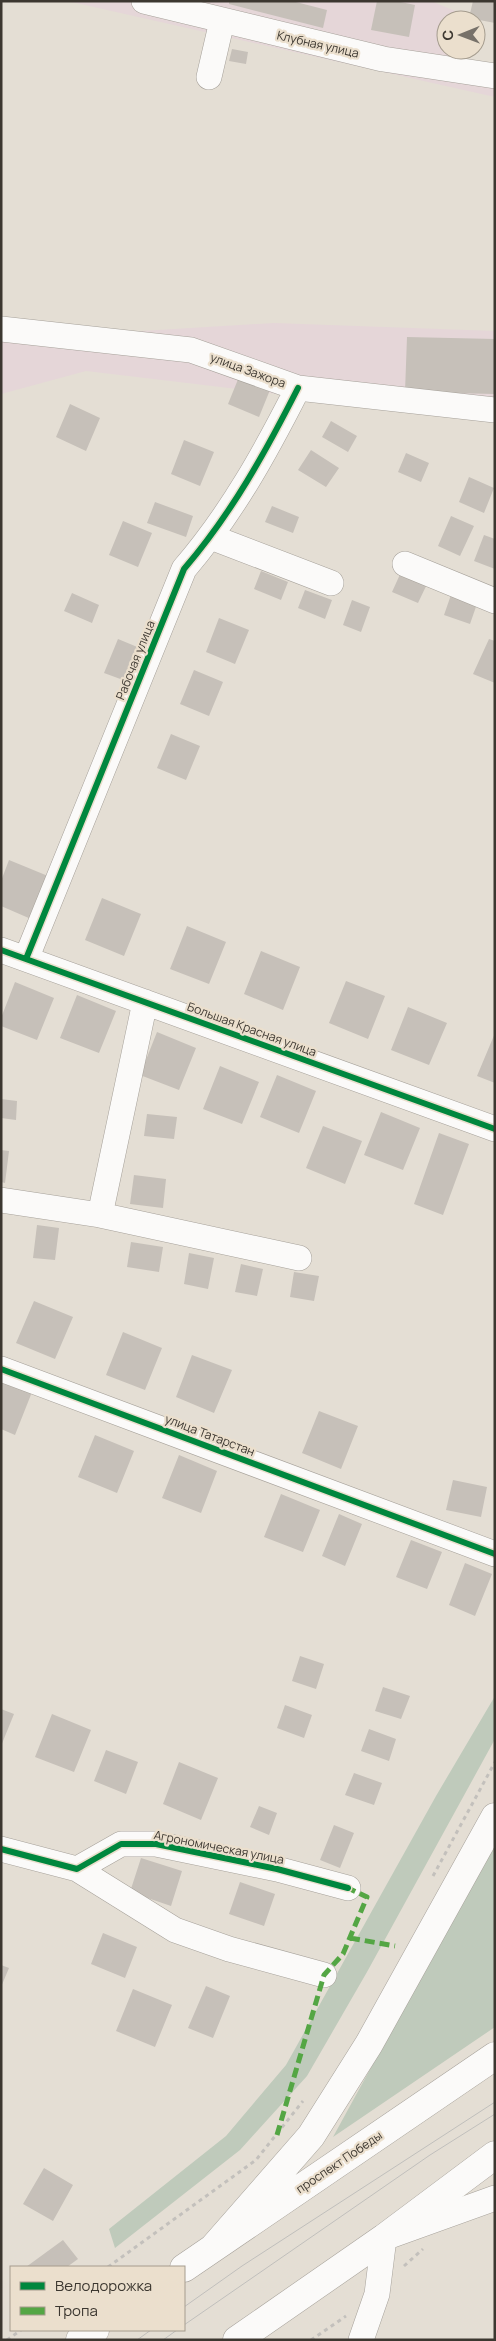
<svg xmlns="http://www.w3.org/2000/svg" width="496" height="2341" viewBox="0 0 496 2341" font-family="Manrope,sans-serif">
  <rect width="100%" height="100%" fill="#e4ded4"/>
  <path fill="#e5d6d8" d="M67,1H431L460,13L458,20H446V50H450L448,58L495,64V97Z
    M1,321L92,334L274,323L495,331V420L86,371L1,394Z"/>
  <path fill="#bfcabb" d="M495,1696V1739L367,1972L307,2076L240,2150L115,2248L109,2229L226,2136L286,2065L436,1796Z
    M495,1841V2027L333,2137Z"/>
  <path fill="#c6c0b9" d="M229,1H292L327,10L323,28L229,4Z
    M377,1H396L415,5L409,37L371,30Z
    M473,1H495V23L469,18Z
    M232,49L248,52L246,64L229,61Z
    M407,337L495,339V394L405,392Z
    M241,372L272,385L259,417L228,404Z
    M70,404L100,418L86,451L56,437Z
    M331,421L357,436L348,452L322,437Z
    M184,440L214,452L200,486L171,474Z
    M311,450L339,468L326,487L298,470Z
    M406,453L429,463L421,482L398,472Z
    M469,477L494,488L484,513L459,502Z
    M155,502L193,516L186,537L147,523Z
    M272,506L299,517L293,533L265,522Z
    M451,516L474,526L460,556L438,546Z
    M123,521L152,533L138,567L109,555Z
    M484,535L495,539V569L474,561Z
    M402,570L428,582L418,603L392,592Z
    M261,571L288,582L281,600L254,589Z
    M305,590L332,600L325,619L298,608Z
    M452,592L478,601L470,624L444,615Z
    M72,593L99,605L92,623L64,611Z
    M352,600L370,607L361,632L343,625Z
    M219,618L249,630L235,664L206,652Z
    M118,639L147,651L134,684L104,673Z
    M489,639L495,641V683L473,674Z
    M194,670L223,682L209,716L180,704Z
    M171,734L200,746L186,780L157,768Z
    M9,860L48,876L31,919L1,906V881Z
    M102,898L141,914L124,956L85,940Z
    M187,926L226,942L209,984L170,969Z
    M261,951L300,967L283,1010L244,994Z
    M346,981L385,996L368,1039L329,1023Z
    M15,982L54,998L37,1040L1,1026V1018Z
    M77,995L116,1011L99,1053L60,1038Z
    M408,1007L447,1023L429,1065L391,1050Z
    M157,1032L196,1048L179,1090L140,1075Z
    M495,1033V1083L477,1076Z
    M220,1066L259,1082L242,1124L203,1109Z
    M277,1075L316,1091L299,1133L260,1117Z
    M1,1099L17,1101L16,1120L1,1118Z
    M381,1112L420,1128L403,1170L364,1155Z
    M147,1114L177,1117L174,1139L144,1136Z
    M323,1126L362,1141L345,1184L306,1168Z
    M439,1133L469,1144L443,1215L414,1204Z
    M1,1150L9,1151L5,1183L1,1182Z
    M134,1175L166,1179L163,1208L130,1204Z
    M37,1225L59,1228L55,1260L33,1258Z
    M131,1242L163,1247L159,1272L127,1267Z
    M189,1253L214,1258L208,1289L184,1284Z
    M241,1264L263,1269L257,1296L235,1292Z
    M294,1272L319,1276L314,1301L290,1297Z
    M34,1301L73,1317L55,1359L16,1343Z
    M123,1332L162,1348L145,1390L106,1375Z
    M192,1355L232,1370L214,1413L176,1397Z
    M1,1380L32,1392L15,1435L1,1429Z
    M319,1411L358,1426L341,1469L302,1453Z
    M95,1435L134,1451L117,1493L78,1477Z
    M179,1455L217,1471L201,1513L162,1498Z
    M453,1480L487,1487L481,1517L446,1510Z
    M281,1494L320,1510L303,1552L264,1537Z
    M339,1514L362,1524L345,1566L322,1556Z
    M411,1540L442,1552L427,1589L396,1577Z
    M465,1563L492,1574L475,1616L449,1605Z
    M300,1656L324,1664L316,1689L292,1681Z
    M383,1687L410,1696L401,1719L375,1711Z
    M285,1705L312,1715L304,1738L277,1728Z
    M1,1709L14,1714L1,1746Z
    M52,1714L91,1730L74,1772L35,1757Z
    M369,1729L396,1739L389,1761L361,1751Z
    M106,1750L138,1762L126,1794L94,1781Z
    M179,1762L218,1778L201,1820L163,1804Z
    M354,1773L382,1783L374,1805L345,1795Z
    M259,1806L277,1813L269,1835L250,1827Z
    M334,1825L354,1833L340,1868L320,1860Z
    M141,1858L182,1871L171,1906L130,1892Z
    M240,1882L275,1894L264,1926L229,1914Z
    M103,1933L137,1947L125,1978L91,1964Z
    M1,1965L9,1968L1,1987Z
    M206,1986L230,1996L213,2038L188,2028Z
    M133,1989L172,2005L155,2047L116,2031Z
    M44,2168L73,2185L53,2221L23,2204Z
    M63,2240L78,2259L67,2267H26Z"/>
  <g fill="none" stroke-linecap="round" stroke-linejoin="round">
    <g stroke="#a6a19a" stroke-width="26">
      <path id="minor" d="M144,1L383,59L495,76
        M209,77L222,21
        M1,329L191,350L298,388L495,410
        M211,537L331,583
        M405,564L495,601
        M1,950L495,1129
        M26,959L184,569C232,513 265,453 298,388
        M1,1200L100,1215L299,1258
        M100,1215L145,1002
        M1,1369L495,1554
        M1,1849L77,1869L121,1844H156L277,1869L348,1888
        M77,1869L175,1930L229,1949L324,1975
        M361,2340L377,2294L384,2238L495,2198"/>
    </g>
    <g stroke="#a6a19a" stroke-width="29">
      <path id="major" d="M214,2247L311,2136L369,2044L495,1817
        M184,2268L495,2056
        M80,2340L95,2330
        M237,2340L384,2238L495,2155"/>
    </g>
    <path stroke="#c3c0bc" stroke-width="3" stroke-dasharray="4 4" stroke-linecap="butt" d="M433,1876L495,1762
      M404,2266L423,2249
      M108,2267L256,2160L303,2101
      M7,2340L21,2330
      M311,2340L346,2316"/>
    <use href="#minor" stroke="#fbfaf9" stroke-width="25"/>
    <use href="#major" stroke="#fbfaf9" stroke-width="28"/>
    <path stroke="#c0bfbc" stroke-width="1" d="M184,2307L242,2266L495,2102
      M184,2325L430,2155L495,2114
      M137,2340L151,2330
      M163,2340L177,2330"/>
    <path stroke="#54a644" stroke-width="5" stroke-dasharray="10 5" stroke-linecap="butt" d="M350,1938L395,1946
      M277,2135L324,1975L343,1954L367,1897L348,1888"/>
    <g stroke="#ebdfcd" stroke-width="9">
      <path id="cycleway" d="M1,950L495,1129
        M26,959L184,569C232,513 265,453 298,388
        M1,1369L495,1554
        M1,1849L77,1869L121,1844H156L277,1869L348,1888"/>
    </g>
    <use href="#cycleway" stroke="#00873e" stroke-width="6"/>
  </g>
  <g text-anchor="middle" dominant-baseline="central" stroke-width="4.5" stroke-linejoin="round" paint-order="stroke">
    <g font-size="12" fill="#3c3730" stroke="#ebdfcd">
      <text transform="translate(318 44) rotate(13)">Клубная улица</text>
      <text transform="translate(248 370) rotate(20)">улица Зажора</text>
      <text transform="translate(135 660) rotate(-68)">Рабочая улица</text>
      <text transform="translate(252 1029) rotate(20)">Большая Красная улица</text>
      <text transform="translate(210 1435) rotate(21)">улица Татарстан</text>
      <text transform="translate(219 1847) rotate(11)">Агрономическая улица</text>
      <text transform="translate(339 2162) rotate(-34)">проспект Победы</text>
    </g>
  </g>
  <rect width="496" height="2341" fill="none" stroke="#3c3730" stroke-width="5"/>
  <rect x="10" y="2266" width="175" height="65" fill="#ebdfcd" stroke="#a59c8e"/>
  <rect x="20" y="2282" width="25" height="8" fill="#00873e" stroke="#a59c8e"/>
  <text x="55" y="2291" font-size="15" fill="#3c3730">Велодорожка</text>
  <rect x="20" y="2307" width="25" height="8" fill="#54a644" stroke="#a59c8e"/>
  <text x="55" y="2316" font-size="15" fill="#3c3730">Тропа</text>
  <g transform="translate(461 35) rotate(269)"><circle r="24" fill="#ebdfcd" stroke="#a59c8e"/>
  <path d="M0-4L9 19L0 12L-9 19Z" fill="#777169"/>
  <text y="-8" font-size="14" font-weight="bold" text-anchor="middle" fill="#3c3730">С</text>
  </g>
</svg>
